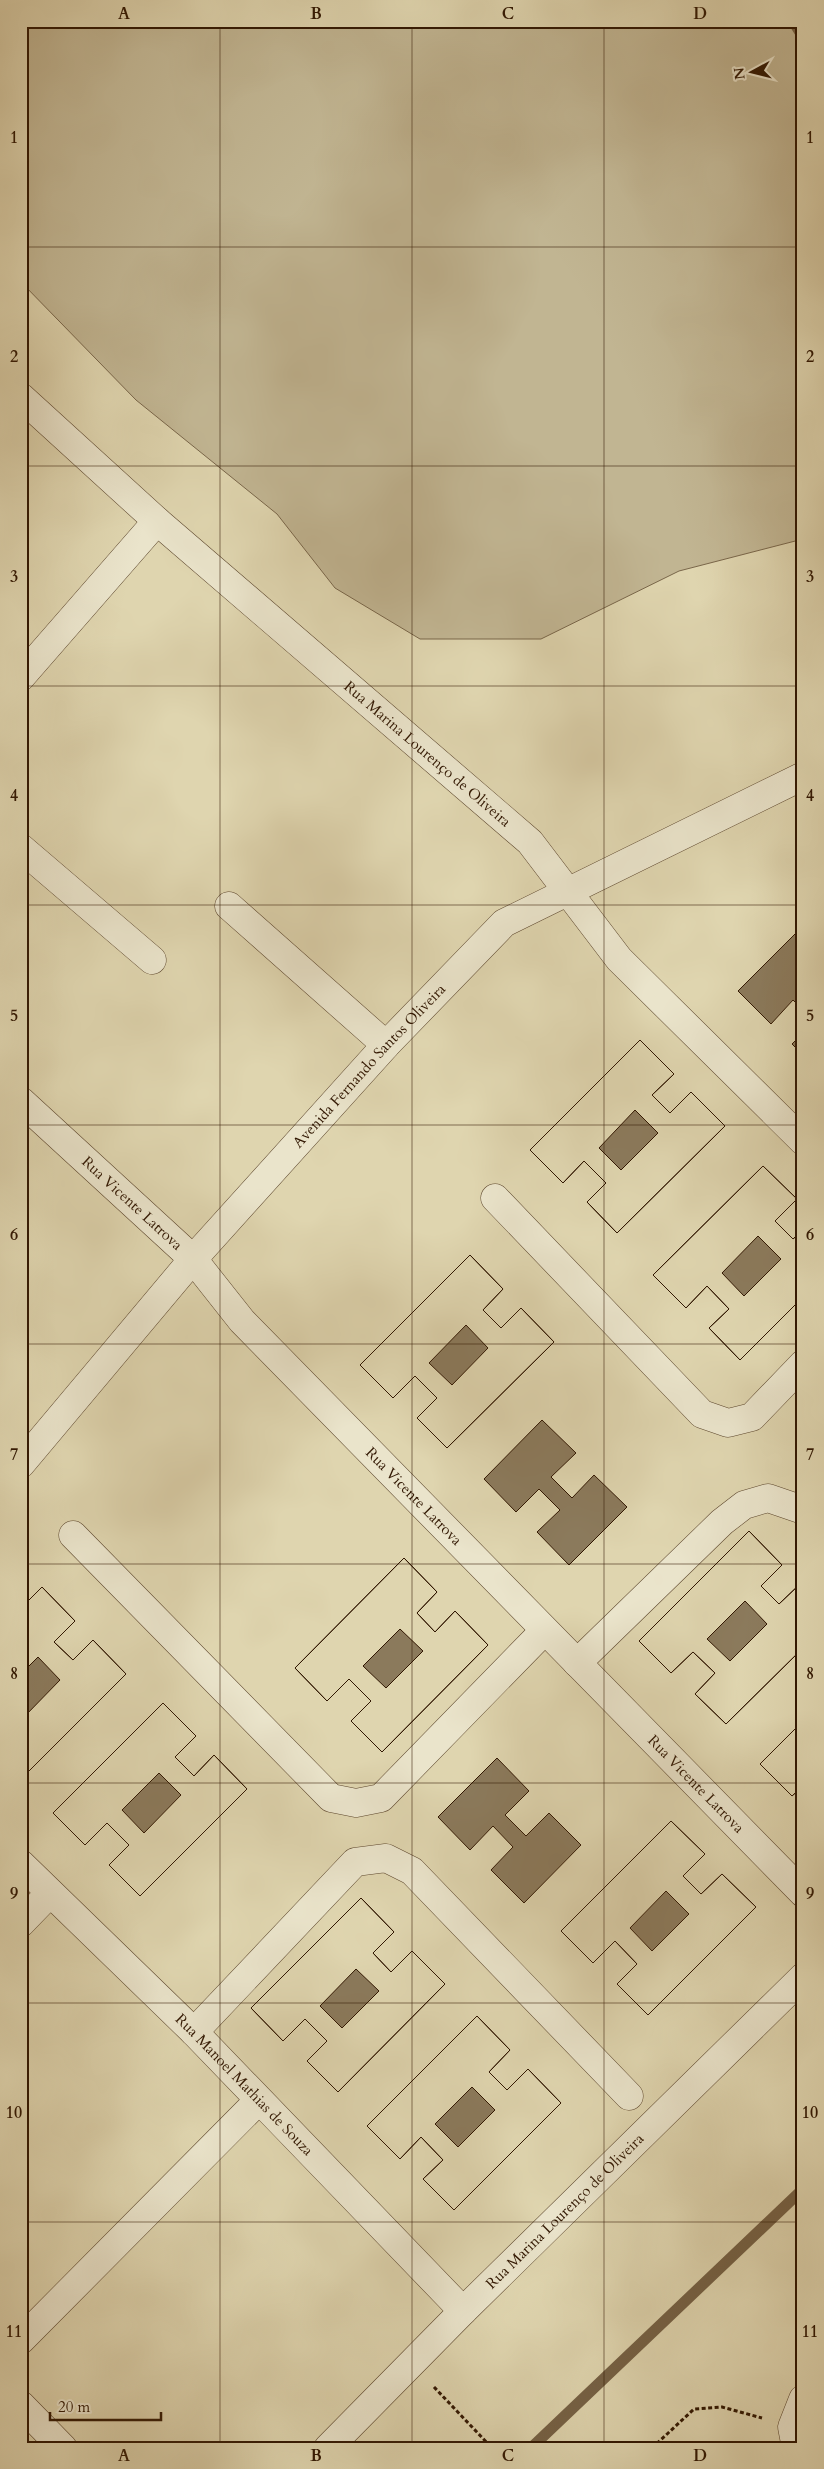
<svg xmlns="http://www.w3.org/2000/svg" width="824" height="2469" viewBox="0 0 824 2469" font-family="Cardo,serif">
  <rect width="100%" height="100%" fill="#dfd5af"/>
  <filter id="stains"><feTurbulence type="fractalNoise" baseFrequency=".004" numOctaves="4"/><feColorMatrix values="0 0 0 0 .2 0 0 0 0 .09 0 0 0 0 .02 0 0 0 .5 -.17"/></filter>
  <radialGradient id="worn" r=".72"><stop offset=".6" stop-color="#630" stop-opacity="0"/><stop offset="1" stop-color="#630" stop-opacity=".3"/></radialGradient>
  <path fill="#c1b592" stroke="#79664a" d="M21,21H803V539L679,571L541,639H420L335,588L277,514L136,400L21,282Z"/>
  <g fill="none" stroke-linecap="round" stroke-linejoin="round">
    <path stroke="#766246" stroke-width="11" d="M793,21L803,37
      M531,2448L803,2189"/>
  </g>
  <path fill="#8b7a5c" stroke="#311702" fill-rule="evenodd" d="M797,932L803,937V1010L793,1000L771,1024L738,991Z
    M803,1033V1055L792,1044Z
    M640,1040L674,1074L652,1095L670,1113L691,1092L725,1126L617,1233L587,1202L606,1183L584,1161L563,1183L530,1150ZM635,1110L658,1133L621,1170L599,1148Z
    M640,1040L674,1074L652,1095L670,1113L691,1092L725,1126L617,1233L587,1202L606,1183L584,1161L563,1183L530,1150Z
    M763,1166L797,1199L775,1221L793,1239L803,1230V1297L740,1360L709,1328L729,1309L707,1286L686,1308L653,1275ZM758,1236L781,1259L744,1296L722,1273Z
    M763,1166L797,1199L775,1221L793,1239L803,1230V1297L740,1360L709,1328L729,1309L707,1286L686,1308L653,1275Z
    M470,1255L503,1289L483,1310L501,1328L521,1308L554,1342L447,1448L417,1418L437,1398L415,1376L393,1398L360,1365ZM466,1325L488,1348L452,1385L429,1363Z
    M470,1255L503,1289L483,1310L501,1328L521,1308L554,1342L447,1448L417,1418L437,1398L415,1376L393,1398L360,1365Z
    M542,1420L576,1453L551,1477L572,1498L594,1475L627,1507L569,1565L537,1532L560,1510L539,1489L516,1512L484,1479Z
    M749,1531L782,1565L761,1586L779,1604L800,1584L803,1586V1648L726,1724L695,1694L715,1673L693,1652L671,1673L639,1641ZM745,1601L767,1624L730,1661L707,1639Z
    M749,1531L782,1565L761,1586L779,1604L800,1584L803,1586V1648L726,1724L695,1694L715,1673L693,1652L671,1673L639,1641Z
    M404,1558L437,1592L417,1613L435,1632L455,1611L488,1645L382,1752L351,1721L371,1701L349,1679L327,1701L295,1668ZM400,1629L423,1651L386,1688L363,1666Z
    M404,1558L437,1592L417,1613L435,1632L455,1611L488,1645L382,1752L351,1721L371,1701L349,1679L327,1701L295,1668Z
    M42,1587L75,1621L54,1642L73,1660L93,1640L126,1674L21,1779V1715L23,1718L60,1680L38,1657L21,1674V1608Z
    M42,1587L75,1621L54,1642L73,1660L93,1640L126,1674L21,1779V1608Z
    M163,1703L196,1736L175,1757L194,1776L214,1755L247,1789L140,1896L109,1865L129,1845L107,1823L85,1845L53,1813ZM159,1773L181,1795L144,1833L122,1810Z
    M163,1703L196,1736L175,1757L194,1776L214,1755L247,1789L140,1896L109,1865L129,1845L107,1823L85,1845L53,1813Z
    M803,1721V1786L792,1796L760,1764Z
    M803,1721V1786L792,1796L760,1764Z
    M497,1758L529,1791L505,1815L526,1836L549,1813L581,1845L524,1903L491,1870L513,1847L493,1826L470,1850L438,1817Z
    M671,1821L705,1854L683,1876L701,1894L722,1874L756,1907L648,2015L617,1984L637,1964L615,1941L593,1963L561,1931ZM666,1891L689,1914L652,1951L630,1928Z
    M671,1821L705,1854L683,1876L701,1894L722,1874L756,1907L648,2015L617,1984L637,1964L615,1941L593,1963L561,1931Z
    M361,1898L394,1932L373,1953L391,1972L412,1951L445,1984L338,2092L307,2061L327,2041L305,2019L283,2041L251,2008ZM356,1969L379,1991L342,2028L320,2006Z
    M361,1898L394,1932L373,1953L391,1972L412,1951L445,1984L338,2092L307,2061L327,2041L305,2019L283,2041L251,2008Z
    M477,2016L510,2050L489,2072L507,2090L528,2069L561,2103L454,2210L423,2179L443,2160L421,2137L400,2159L367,2126ZM472,2087L495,2110L458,2147L435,2124Z
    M477,2016L510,2050L489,2072L507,2090L528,2069L561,2103L454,2210L423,2179L443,2160L421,2137L400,2159L367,2126Z"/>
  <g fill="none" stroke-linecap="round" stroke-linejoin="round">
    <g stroke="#5c462d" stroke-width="29">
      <g id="minor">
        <path id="s1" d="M21,397L157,521L530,842L619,959L803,1141"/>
        <path d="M21,677L157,521"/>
        <path d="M21,848L152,960"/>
        <path d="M229,906L386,1045"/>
        <path id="s2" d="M21,1101L193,1259L242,1321L803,1893"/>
        <path d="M495,1198L702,1414L728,1423L752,1417L803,1364"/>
        <path id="s3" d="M21,1464L193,1259L386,1045L504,923L803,776"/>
        <path d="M73,1535L331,1798L356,1803L381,1798L544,1631"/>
        <path d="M577,1663L722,1522L744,1505L768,1498L803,1510"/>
        <path id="s4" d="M21,1864L194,2032L463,2311"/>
        <path d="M21,1923L50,1893"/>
        <path d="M194,2032L355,1862L386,1858L412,1871L629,2096"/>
        <path d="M21,2340L258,2101"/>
        <path d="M21,2405L63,2448"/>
        <path id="s5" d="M328,2448L463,2311L803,1977"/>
        <path d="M796,2448L792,2427L803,2399"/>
      </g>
    </g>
    <path stroke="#311702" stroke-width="3" stroke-dasharray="4 2.5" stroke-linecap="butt" d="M434,2387L492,2448
      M652,2448L694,2409L722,2407L762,2418"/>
    <use href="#minor" stroke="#eae4cb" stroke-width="28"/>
  </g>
  <path fill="none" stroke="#311702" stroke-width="1" stroke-opacity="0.55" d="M220,21V2448M412,21V2448M604,21V2448M21,247H803M21,466H803M21,686H803M21,905H803M21,1125H803M21,1344H803M21,1564H803M21,1783H803M21,2003H803M21,2222H803"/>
  <g text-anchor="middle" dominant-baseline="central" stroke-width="4" stroke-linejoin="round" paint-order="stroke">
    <g font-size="15" fill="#311702" stroke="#eae4cb">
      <text stroke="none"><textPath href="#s1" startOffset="541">Rua Marina Lourenço de Oliveira</textPath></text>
      <text stroke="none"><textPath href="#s3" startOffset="529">Avenida Fernando Santos Oliveira</textPath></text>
      <text stroke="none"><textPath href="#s2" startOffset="151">Rua Vicente Latrova</textPath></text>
      <text stroke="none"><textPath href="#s2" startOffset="558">Rua Vicente Latrova</textPath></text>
      <text stroke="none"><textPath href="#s2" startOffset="961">Rua Vicente Latrova</textPath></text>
      <text stroke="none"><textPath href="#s4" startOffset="314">Rua Manoel Mathias de Souza</textPath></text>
      <text stroke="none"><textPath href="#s5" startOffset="335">Rua Marina Lourenço de Oliveira</textPath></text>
    </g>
  </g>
  <rect width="824" height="2469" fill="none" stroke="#dfd5af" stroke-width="55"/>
  <g transform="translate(752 72) rotate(263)" stroke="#eae4cb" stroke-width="4" paint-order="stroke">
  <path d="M0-4L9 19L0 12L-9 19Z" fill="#311702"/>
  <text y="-8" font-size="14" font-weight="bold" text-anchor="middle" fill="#311702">N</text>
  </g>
  <path d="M50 2412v8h111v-8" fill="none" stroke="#311702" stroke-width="2.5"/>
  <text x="58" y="2412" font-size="15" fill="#311702" stroke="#eae4cb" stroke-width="4" paint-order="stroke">20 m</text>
  <rect x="28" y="28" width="768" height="2414" fill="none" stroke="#311702" stroke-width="2"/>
  <g font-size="16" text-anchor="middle" font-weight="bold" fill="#311702">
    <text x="124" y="19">A</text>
    <text x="316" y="19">B</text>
    <text x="508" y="19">C</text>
    <text x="700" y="19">D</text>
    <text x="14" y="143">1</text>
    <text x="810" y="143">1</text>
    <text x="14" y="362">2</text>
    <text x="810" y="362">2</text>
    <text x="14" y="582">3</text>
    <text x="810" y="582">3</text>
    <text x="14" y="801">4</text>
    <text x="810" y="801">4</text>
    <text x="14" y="1021">5</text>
    <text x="810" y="1021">5</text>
    <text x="14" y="1240">6</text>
    <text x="810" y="1240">6</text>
    <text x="14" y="1460">7</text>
    <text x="810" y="1460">7</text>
    <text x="14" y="1679">8</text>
    <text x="810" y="1679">8</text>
    <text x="14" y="1899">9</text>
    <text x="810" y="1899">9</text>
    <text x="14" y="2118">10</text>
    <text x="810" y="2118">10</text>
    <text x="14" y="2337">11</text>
    <text x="810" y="2337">11</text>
    <text x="124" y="2461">A</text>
    <text x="316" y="2461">B</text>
    <text x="508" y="2461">C</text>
    <text x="700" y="2461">D</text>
  </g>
  <rect width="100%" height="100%" filter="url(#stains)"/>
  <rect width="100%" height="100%" fill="url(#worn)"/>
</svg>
